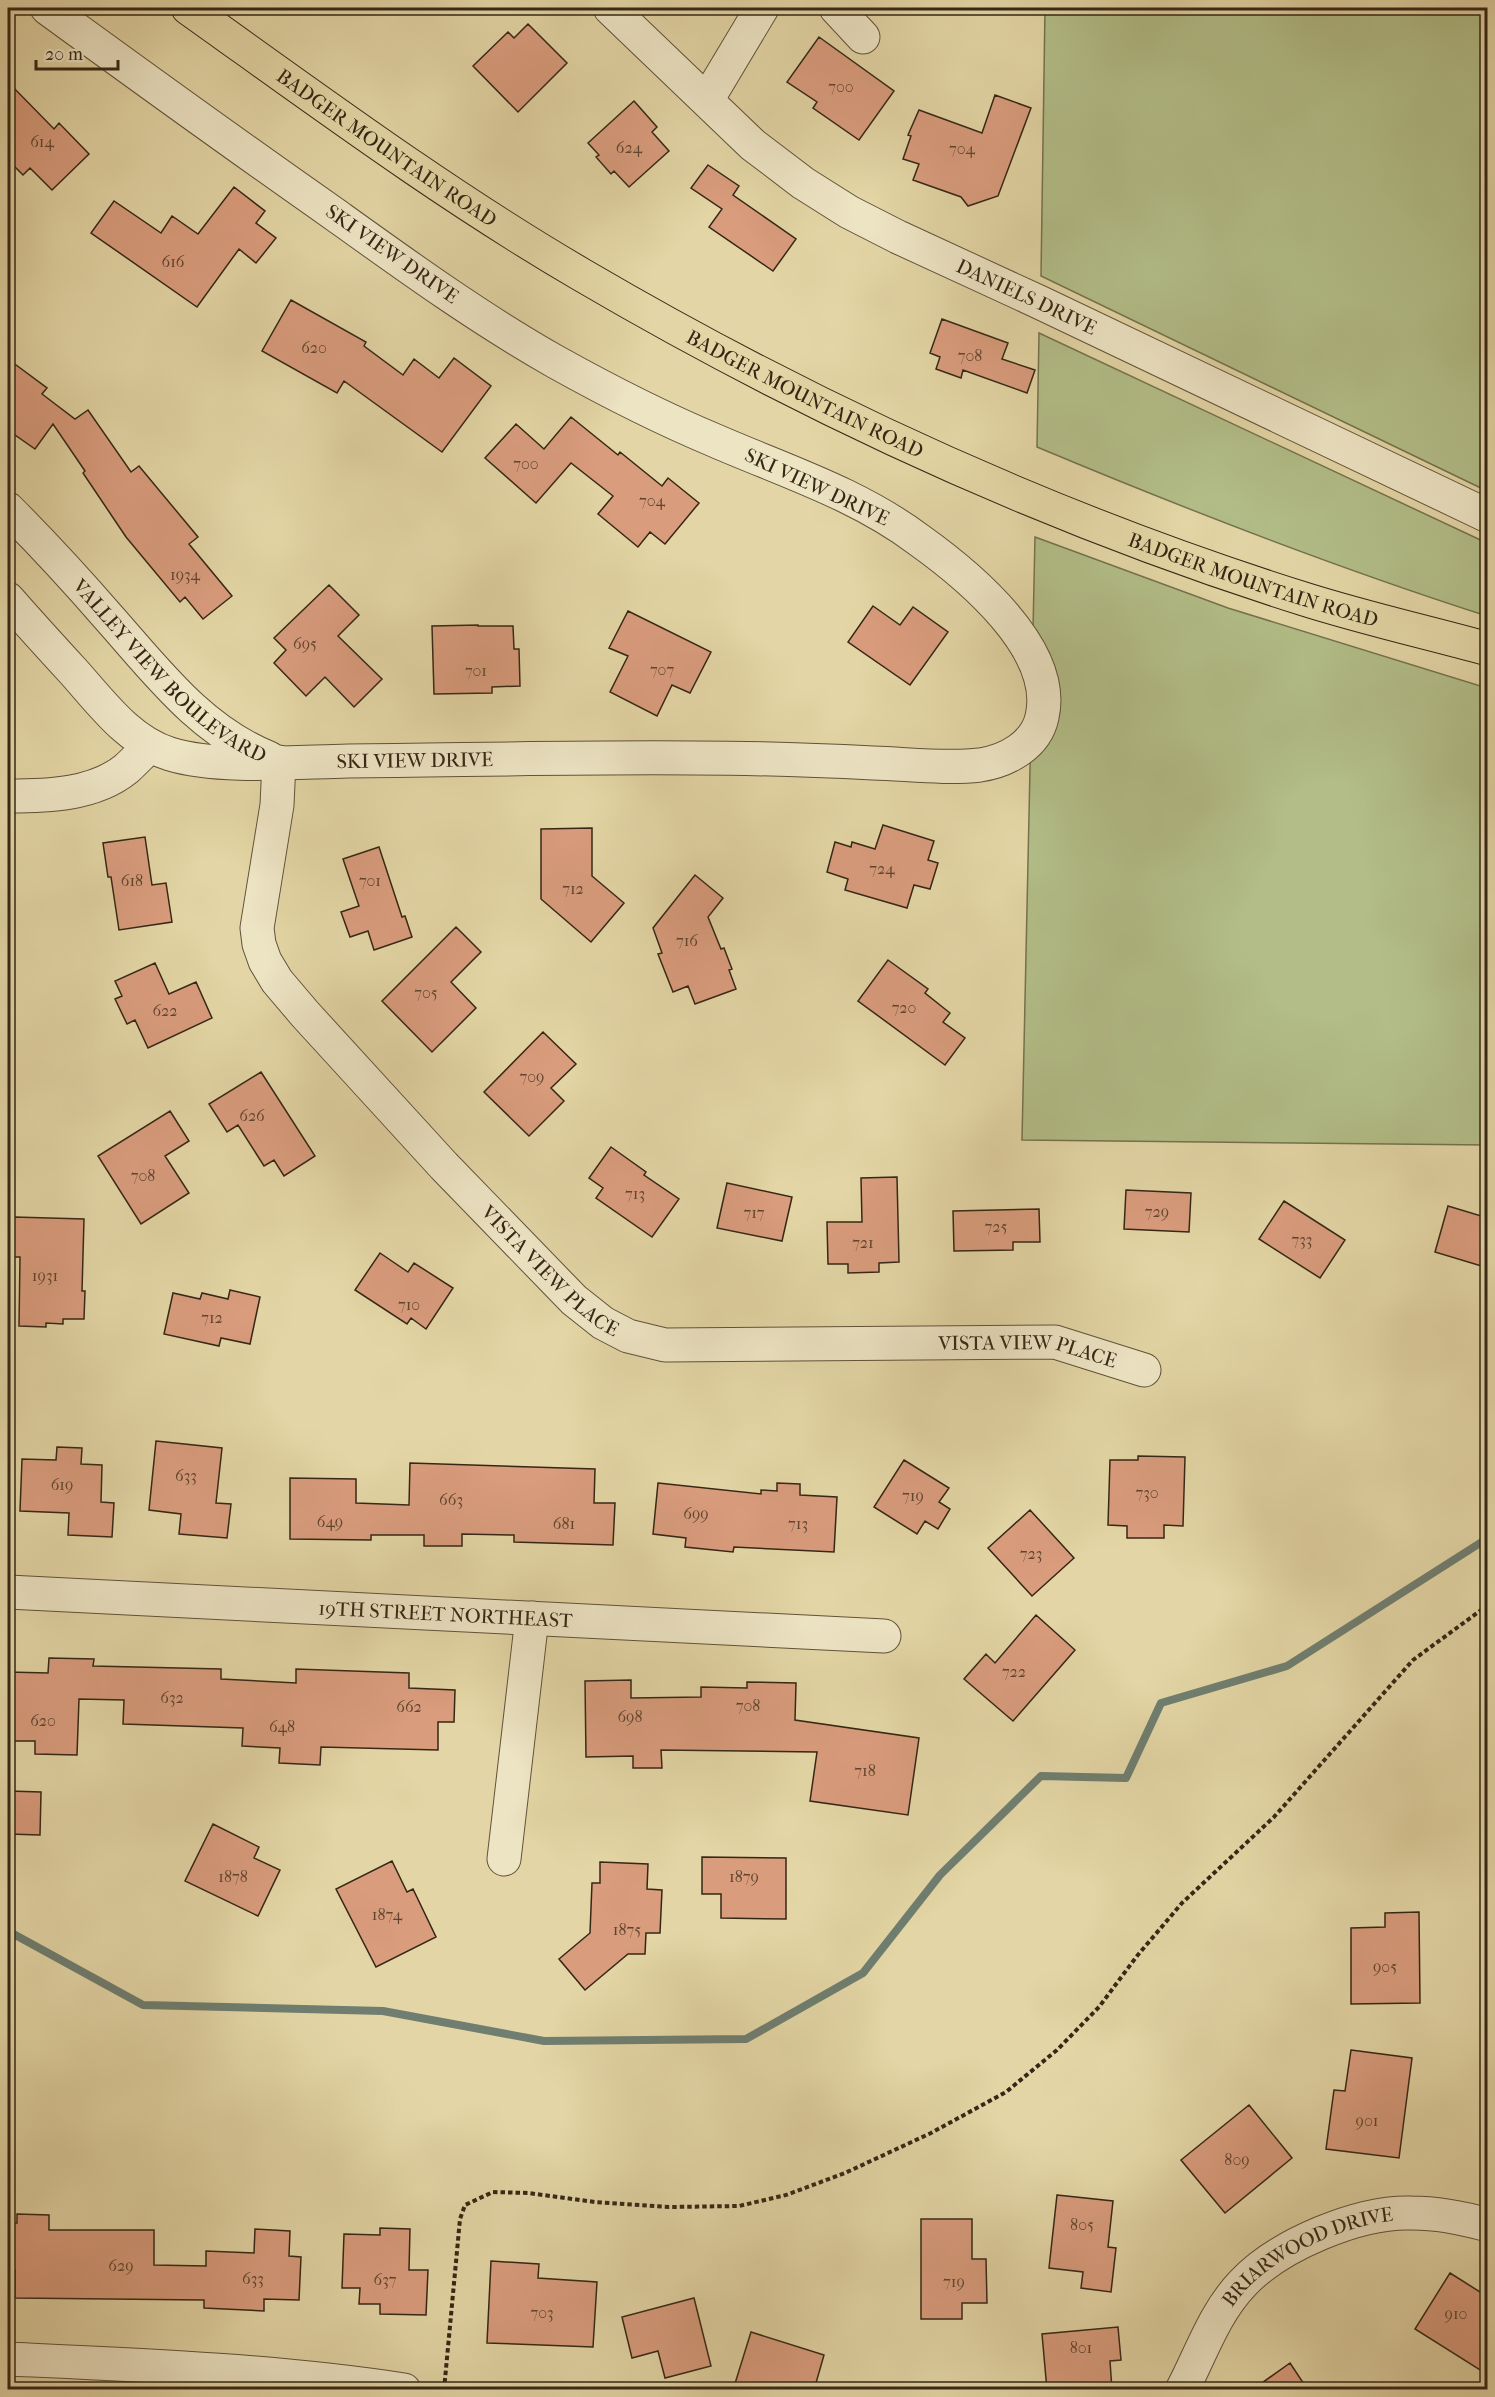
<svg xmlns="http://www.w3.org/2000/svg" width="1495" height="2397" viewBox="0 0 1495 2397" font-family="'IM FELL French Canon',serif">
  <rect width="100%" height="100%" fill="#e3d5a5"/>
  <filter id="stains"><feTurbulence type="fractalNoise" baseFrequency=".00333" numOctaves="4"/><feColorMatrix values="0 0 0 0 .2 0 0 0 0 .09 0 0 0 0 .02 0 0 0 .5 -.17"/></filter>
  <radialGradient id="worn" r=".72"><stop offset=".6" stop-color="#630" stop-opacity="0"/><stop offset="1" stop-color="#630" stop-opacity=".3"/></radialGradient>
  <path fill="#b2bd87" stroke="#74724e" stroke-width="1.5" d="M1045,8H1487V491L1041,276Z
    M1039,333L1487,543V616C1334,567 1185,509 1037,447Z
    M1035,537L1228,608L1487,688V1145L1022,1140Z"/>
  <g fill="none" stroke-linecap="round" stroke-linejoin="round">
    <path stroke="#6f7e70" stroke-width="8" d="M8,1931L143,2005L383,2011L544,2041L746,2039L863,1973L940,1875L1041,1776L1126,1778L1161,1703L1287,1666L1488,1538"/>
  </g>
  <path fill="#d99c7d" stroke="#352715" stroke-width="1.5" d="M528,24L567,63L518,112L473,66L508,32L514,38Z
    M819,37L894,91L859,140L813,108L817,102L787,82Z
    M8,82L54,129L59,123L89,154L52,190L30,168L23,175L8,160Z
    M995,95L1031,108L998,196L968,206L961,197L913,180L919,164L903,159L911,136L908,135L919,110L982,133Z
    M634,101L657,127L652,132L669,151L629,187L614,171L611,174L596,157L599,155L588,143Z
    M708,165L739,186L733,195L796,239L773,271L709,227L722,209L691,188Z
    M234,187L265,211L256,223L276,238L256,263L239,249L197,307L91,233L114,201L161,233L172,216L198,234Z
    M291,300L366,342L364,346L403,375L414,359L439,378L454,358L491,386L442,452L344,381L337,393L262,351Z
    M942,319L1008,343L1002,359L1035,370L1027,393L963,370L961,378L936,369L940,357L930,353Z
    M8,359L47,388L42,394L75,419L88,410L131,472L139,466L198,537L189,544L232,596L203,619L185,597L180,602L126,537L83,473L85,471L53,424L35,449L8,430Z
    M571,417L618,455L620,452L662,486L668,478L699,503L665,544L650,532L638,547L598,514L613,496L571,463L536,503L485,458L516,424L544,449Z
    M329,585L359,615L338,636L382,679L354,707L325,677L306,696L274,663L286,650L274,638Z
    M873,606L900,625L913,607L948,632L910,685L848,642Z
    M628,611L711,652L690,693L672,685L657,716L610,692L628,656L609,648Z
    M478,625V626H513L514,649H519L520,686L492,687V693L434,694L432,626Z
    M883,825L934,841L928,860L938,863L930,889L914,885L907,908L845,890L848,879L827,872L835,842L851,847L852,842L875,849Z
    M592,828V876L624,903L591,942L541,899V829Z
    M145,837L152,885L166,883L172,922L119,930L111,877H108L103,843Z
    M379,847L402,917L405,916L412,937L374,950L368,931L350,937L341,912L359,906L343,859Z
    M695,875L723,898L708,917L721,949L724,948L732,969L729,970L736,989L695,1004L688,986L673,992L658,954L662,953L653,928Z
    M456,927L481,952L451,982L476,1008L432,1052L382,1001Z
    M888,960L928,989L925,993L950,1013L943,1022L965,1038L945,1065L858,1001Z
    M155,963L169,994L196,982L212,1018L148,1048L135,1020L127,1024L115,999L122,996L115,981Z
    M543,1032L576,1064L551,1088L564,1101L529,1136L484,1092Z
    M261,1072L315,1156L284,1176L274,1160L264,1166L238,1125L227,1132L209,1104Z
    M170,1111L189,1141L165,1156L189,1193L141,1224L98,1156Z
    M611,1147L646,1172L644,1175L679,1199L652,1237L596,1198L603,1188L589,1178Z
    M897,1177L899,1262L879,1263V1272L848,1273V1264H828L827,1222H862L861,1178Z
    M727,1183L792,1197L782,1241L717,1228Z
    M1126,1190L1191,1193L1189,1232L1124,1229Z
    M1284,1201L1345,1240L1320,1278L1259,1239Z
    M1448,1206L1488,1218V1268L1435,1252Z
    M1039,1209L1040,1242H1013V1250L954,1251L953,1211Z
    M14,1217L84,1219L82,1291H85L84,1319H63V1324L46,1323V1327L19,1326L20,1257H13Z
    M380,1253L408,1272L414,1263L453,1288L426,1329L411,1318L407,1324L355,1290Z
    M230,1290L260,1297L250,1344L221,1338L219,1346L164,1334L173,1293L200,1299L202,1293L228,1299Z
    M156,1441L222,1448L216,1503L231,1504L227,1538L179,1534L181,1514L149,1510Z
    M57,1447L82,1448L81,1464L102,1465L101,1502L114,1503L112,1537L68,1535L69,1513L20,1511L22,1459L56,1460Z
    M1138,1456L1185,1457L1183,1526L1164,1525V1538H1127V1526L1108,1525L1110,1460H1138Z
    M904,1460L949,1488L939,1502L950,1509L938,1529L925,1521L917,1534L874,1507Z
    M410,1463L595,1469L594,1503H615L613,1545L514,1542V1535L462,1534V1546H424V1535H371V1540L290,1539V1478L356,1479V1503L409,1505Z
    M658,1483L761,1494V1490L777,1491V1483L800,1484V1495L837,1497L834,1552L734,1547L733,1552L685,1547L686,1538L653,1534Z
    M1030,1510L1074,1558L1032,1596L988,1548Z
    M1036,1615L1075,1650L1013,1721L964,1679L986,1654L995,1663Z
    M49,1658L94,1659L93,1666L221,1669V1679L296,1683V1669L409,1673V1688L455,1690L454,1722H438V1750L321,1747L320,1765L279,1763L280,1748L242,1746L243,1728L123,1724L124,1700L79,1699L77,1755L35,1754V1741H8V1672L48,1673Z
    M631,1680V1698L701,1697V1687L747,1688V1682L796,1683L795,1720L919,1738L908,1815L810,1801L817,1752L661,1750L662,1768H633V1756L586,1757L585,1681Z
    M8,1791L41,1792L40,1835L8,1834Z
    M213,1824L259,1847L254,1858L280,1870L258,1916L185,1881Z
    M702,1857L786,1858V1919L721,1918V1894H702Z
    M392,1861L407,1892L413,1889L436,1937L376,1967L336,1889Z
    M600,1862L648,1864L647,1889L662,1890L660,1933H646L645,1954H628L585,1990L559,1959L590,1933L592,1883H600Z
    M1419,1912L1420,2003L1351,2004V1928L1385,1927V1913Z
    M1351,2050L1412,2058L1399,2158L1326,2149L1334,2090L1345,2091Z
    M1249,2105L1292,2158L1225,2213L1181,2160Z
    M1057,2195L1113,2201L1108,2247L1116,2248L1111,2292L1081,2288L1083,2272L1049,2268Z
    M17,2214L49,2215V2230H154V2265L206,2266V2251L254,2253L255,2229L290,2231L289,2256L301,2257L299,2300L264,2299V2311L204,2308V2300L15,2298V2270L8,2269V2223H17Z
    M921,2219H972V2259H986L987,2303H962V2319H921Z
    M380,2228L410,2229L409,2270H428L426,2315L380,2314V2304H359L360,2288H342L344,2234L380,2235Z
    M491,2261L539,2264L538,2278L597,2282L593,2347L487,2343Z
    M1450,2273L1488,2297V2375L1415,2329Z
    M694,2298L711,2366L665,2378L658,2351L632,2358L622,2317Z
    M1118,2327L1121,2360L1110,2361L1112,2390H1047L1042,2334Z
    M751,2332L824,2355L814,2390H733Z
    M1290,2363L1308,2390H1252Z"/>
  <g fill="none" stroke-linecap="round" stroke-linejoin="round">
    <g stroke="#605239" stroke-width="35">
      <g id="minor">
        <path id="s1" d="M610,8L753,145L803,183L849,212L898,237L1039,302L1488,516"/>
        <path d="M836,8L863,37"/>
        <path d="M707,100L762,8"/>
        <path id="s2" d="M8,509C43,544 77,581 110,619C157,672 201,731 269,758"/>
        <path id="s3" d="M8,599C29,623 50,646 72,670C100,701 128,741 170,754C219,769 296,762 348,761C463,760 579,757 694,758C754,758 813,760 873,763C908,764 945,769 980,765C1007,761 1036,745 1042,717C1058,649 968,575 919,540C858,494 785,471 716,441C661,418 608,391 556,362C480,319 408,267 337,216C240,148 143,78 47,8"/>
        <path id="s4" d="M279,762L277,805L257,928L259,944L265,961L277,981L305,1014L444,1166L574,1300L603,1323L628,1336L665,1345L1055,1342L1144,1370"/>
        <path d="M8,796C47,796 94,795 126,769C134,762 142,753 150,746"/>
        <path id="s5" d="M8,1592L884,1636"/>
        <path d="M504,1859L532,1618"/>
        <path d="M8,2359C140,2365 272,2370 404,2390"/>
        <path id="s6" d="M1182,2390C1201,2354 1214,2313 1243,2283C1279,2245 1359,2211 1412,2213C1437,2213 1463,2218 1488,2225"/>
      </g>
    </g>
    <g stroke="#352715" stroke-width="35">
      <g id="major">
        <path id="s7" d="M188,8C317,100 445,195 582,275C809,408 1053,520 1304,599C1364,618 1426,632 1488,649"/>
      </g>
    </g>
    <path stroke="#352715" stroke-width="4" stroke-dasharray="4.5 3" stroke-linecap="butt" d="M444,2390L460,2219L465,2205L493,2192L528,2193L595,2202L669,2207L739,2206L786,2195L845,2173L931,2133L1006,2092L1057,2050L1099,2007L1137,1956L1182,1903L1274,1817L1413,1660L1488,1605"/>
    <use href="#minor" stroke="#ede4c4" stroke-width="33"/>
    <use href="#major" stroke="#e3d5a5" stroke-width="33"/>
  </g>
  <g text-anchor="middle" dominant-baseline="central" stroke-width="4.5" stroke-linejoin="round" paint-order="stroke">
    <g font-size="16" fill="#5e442f">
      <text x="841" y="86">700</text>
      <text x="42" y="141">614</text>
      <text x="629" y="147">624</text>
      <text x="962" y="148">704</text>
      <text x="173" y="261">616</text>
      <text x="314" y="347">620</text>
      <text x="970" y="355">708</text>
      <text x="526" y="463">700</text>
      <text x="652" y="500">704</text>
      <text x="185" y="574">1934</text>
      <text x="305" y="643">695</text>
      <text x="662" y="669">707</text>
      <text x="476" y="670">701</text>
      <text x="882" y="868">724</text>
      <text x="132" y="880">618</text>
      <text x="370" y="880">701</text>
      <text x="573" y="888">712</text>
      <text x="687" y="940">716</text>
      <text x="426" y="992">705</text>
      <text x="904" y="1007">720</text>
      <text x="165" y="1010">622</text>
      <text x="532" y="1076">709</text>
      <text x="252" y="1115">626</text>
      <text x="143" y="1175">708</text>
      <text x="635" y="1193">713</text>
      <text x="1157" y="1211">729</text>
      <text x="754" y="1212">717</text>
      <text x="996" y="1226">725</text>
      <text x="1302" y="1239">733</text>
      <text x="863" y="1242">721</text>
      <text x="45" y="1275">1931</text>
      <text x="409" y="1304">710</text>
      <text x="212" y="1317">712</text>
      <text x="186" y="1475">633</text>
      <text x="62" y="1484">619</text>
      <text x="1147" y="1492">730</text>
      <text x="913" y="1495">719</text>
      <text x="451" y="1499">663</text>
      <text x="696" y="1513">699</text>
      <text x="330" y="1521">649</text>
      <text x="564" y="1523">681</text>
      <text x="798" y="1523">713</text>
      <text x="1031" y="1553">723</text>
      <text x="1014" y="1671">722</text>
      <text x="172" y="1697">632</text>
      <text x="748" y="1705">708</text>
      <text x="409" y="1706">662</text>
      <text x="630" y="1716">698</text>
      <text x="43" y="1720">620</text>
      <text x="282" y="1726">648</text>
      <text x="865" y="1770">718</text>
      <text x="233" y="1876">1878</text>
      <text x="744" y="1876">1879</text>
      <text x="387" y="1914">1874</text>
      <text x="627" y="1929">1875</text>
      <text x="1385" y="1966">905</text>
      <text x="1367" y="2120">901</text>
      <text x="1237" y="2159">809</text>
      <text x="1082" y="2224">805</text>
      <text x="121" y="2265">629</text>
      <text x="253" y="2278">633</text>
      <text x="385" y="2279">637</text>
      <text x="954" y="2281">719</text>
      <text x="542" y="2312">703</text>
      <text x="1456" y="2313">910</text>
      <text x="1081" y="2347">801</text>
    </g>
    <g font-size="20" fill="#352715" stroke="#ede4c4">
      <text stroke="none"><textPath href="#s7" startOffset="243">BADGER MOUNTAIN ROAD</textPath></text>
      <text transform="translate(392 254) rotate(35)">SKI VIEW DRIVE</text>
      <text stroke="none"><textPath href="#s1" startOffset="512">DANIELS DRIVE</textPath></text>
      <text stroke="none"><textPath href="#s7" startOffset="729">BADGER MOUNTAIN ROAD</textPath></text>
      <text transform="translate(817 487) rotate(25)">SKI VIEW DRIVE</text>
      <text stroke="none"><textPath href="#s7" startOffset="1215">BADGER MOUNTAIN ROAD</textPath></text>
      <text stroke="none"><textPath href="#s2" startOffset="230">VALLEY VIEW BOULEVARD</textPath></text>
      <text stroke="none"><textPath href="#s3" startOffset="472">SKI VIEW DRIVE</textPath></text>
      <text stroke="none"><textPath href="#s4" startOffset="624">VISTA VIEW PLACE</textPath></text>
      <text stroke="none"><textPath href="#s4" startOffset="1128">VISTA VIEW PLACE</textPath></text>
      <text stroke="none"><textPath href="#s5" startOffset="438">19TH STREET NORTHEAST</textPath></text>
      <text stroke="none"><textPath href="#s6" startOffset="194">BRIARWOOD DRIVE</textPath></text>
    </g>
  </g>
  <rect width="1495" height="2397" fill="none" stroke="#e3d5a5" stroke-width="30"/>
  <rect x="9" y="9" width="1477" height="2379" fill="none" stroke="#352715" stroke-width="3"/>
  <rect x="15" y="15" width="1465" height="2367" fill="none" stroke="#352715" stroke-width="1.5"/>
  <path d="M36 60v9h82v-9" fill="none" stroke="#352715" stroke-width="3"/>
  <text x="45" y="60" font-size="18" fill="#352715" stroke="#ede4c4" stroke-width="4.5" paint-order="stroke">20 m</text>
  <rect width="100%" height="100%" filter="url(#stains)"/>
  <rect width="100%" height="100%" fill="url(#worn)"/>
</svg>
